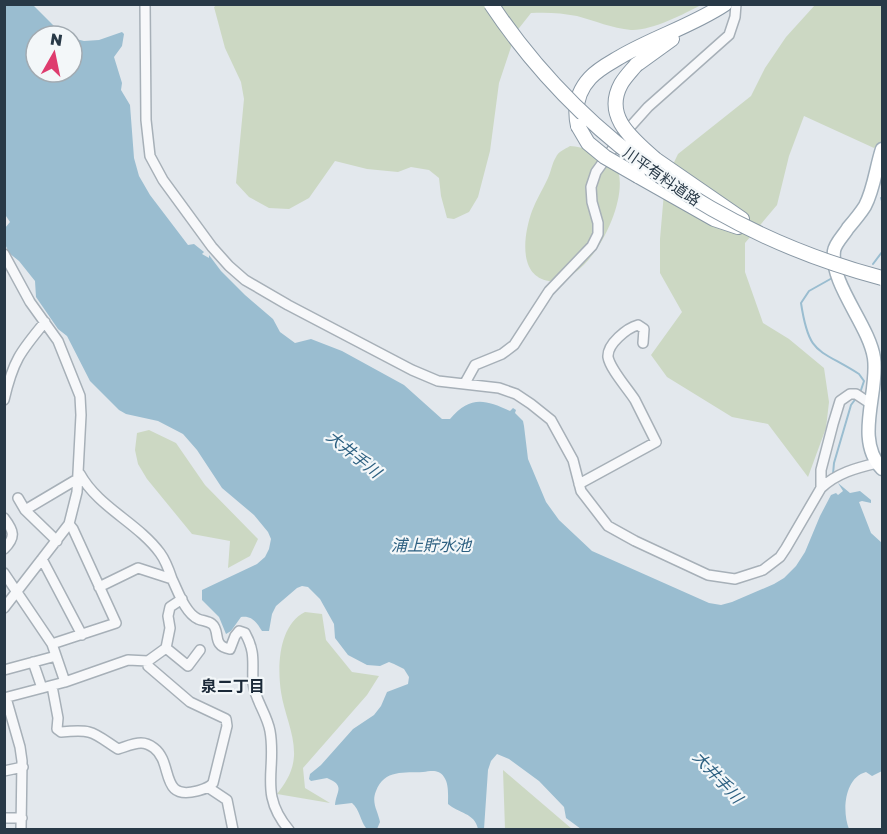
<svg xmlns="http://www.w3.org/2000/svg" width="887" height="834" viewBox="0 0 887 834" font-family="'Golos Text','Noto Sans JP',sans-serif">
  <rect width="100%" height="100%" fill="#e3e8ed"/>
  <path fill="#ccd8c3" d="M218,4L701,5C684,14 651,31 631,30C612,28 595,21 577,16C562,13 547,12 531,13L516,32L499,83L490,151L478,197L469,212L454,219L447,218L441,196L439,178L429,170L411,167L398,172L367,169L335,161L309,198L289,209L269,208L249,197L236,183L244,99L241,82L225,48L214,7Z
    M815,5H882V141L874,148L804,116L789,156L777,205L745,243V272L763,323L789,339L824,368L829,402L826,428L808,477L768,424L732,417L667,377L651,355L682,312L660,273V239L665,181L678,154L751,96L765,68L786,37Z
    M570,146C582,147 608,153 615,164C635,194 589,287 549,281C517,276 524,233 532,211C536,200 543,189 548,178C551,172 552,163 556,157C558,152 565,149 570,146Z
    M149,430L176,443L205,485L258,539L250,556L228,568L230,541L192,534L147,479L138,464L135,450L137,433Z
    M305,612L322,614L326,640L352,672L379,676L367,695L303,768L305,788L330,803L277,794C286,782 293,772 294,756C295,734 284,713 281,692C277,665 279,625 305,612Z
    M503,770L572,829H505Z"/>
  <path fill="#9abdd0" d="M5,4L33,5L59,31L67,36H36V72H72V38L84,41L99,40L122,32L124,34L122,46L114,57L122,83L121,90L130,105L134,158L139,176L150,195L188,245L194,244L204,252L202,254L209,258V255L221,271L245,295L273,319L280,332L295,343L311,339L342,351L404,385L442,419H450C470,396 484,399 510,411L513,408L516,410L515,413L523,421L524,426L528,459L546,502L559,520L592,551L709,603L721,605L732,602L774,584L784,578L796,566L805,552L820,516L831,495L836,493L838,495L843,491L838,483L850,493L860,491L871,500V503L862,501L859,502L871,533L882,543V771L872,776L866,772C844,778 842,812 849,829H581L566,818L564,807L539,781L509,759L497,754L491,761L488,770L484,829H478C475,813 458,813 448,804C448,795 449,784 444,777C439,769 431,771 423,772C405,773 384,769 376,791C371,803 378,811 380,822L377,829L366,828C360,820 360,810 352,803L335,805C336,791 346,786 327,778L311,781L309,779L310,774L321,765L353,729L374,715L381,706L387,692L408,684L409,677L404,669L394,664L389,662L380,666L367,665L348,655L335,638L334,624L320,599L308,587L302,586L297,588L276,606L272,614L269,631H262C257,623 252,615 241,617L231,631L226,634L219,617L202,600V590L257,564L265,557L269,549L271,539L268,532L254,515L222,488L197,450L183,434L158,421L126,414L119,410L90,381L67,336L58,329L36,297L35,281L19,261L9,253L5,244V228L10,222L4,213Z"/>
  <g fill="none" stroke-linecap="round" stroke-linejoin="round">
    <path stroke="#9abdd0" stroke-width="2" d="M881,198L882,201
      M873,264L882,252
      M834,277L809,291L801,303C809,356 818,348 859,374L864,381L860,393
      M833,474L834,463L851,405L857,397"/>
    <g stroke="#a7b0b8" stroke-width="12">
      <path id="minor" d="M145,4L146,120L150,156L163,180L212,247L229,266L245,280L288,305L412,370L438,381L499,388L516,394L531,404L551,420L573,460L581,491L608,526L635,541L708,575L735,579L763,570L780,557L786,548L821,488C837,473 856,468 877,463
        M4,254L30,302L58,341L80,396L81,415L77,492L69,524L4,608
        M465,383L475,365L502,354L514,345L549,291L592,246L598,234V223L592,202L591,187L596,172L622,136L648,107L729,35L735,17L736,4
        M4,400C13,361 20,352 45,322
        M80,474C98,507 138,523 160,553C166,561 169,570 172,579L138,568L99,587
        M579,484L656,442C649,428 642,414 635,400C628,389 610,369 608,357C607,344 627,328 638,325L644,329L643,343
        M821,488V470L833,424L840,401L850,394H856L871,404
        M18,498L25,510L57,541
        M25,510L79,478
        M4,518C14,531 16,537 4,549
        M42,559L82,635
        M4,573L52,644L65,682
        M172,579C178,591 185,613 198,619C203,621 208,621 212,624C221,631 211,646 230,649L235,636L239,631L245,633C256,653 252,662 253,683C255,700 267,714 270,731C277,770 258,793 289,830
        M52,644L116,623L73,529L69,524
        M166,648L188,666L200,650
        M148,661L166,648L170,628L168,616L170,607L182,599
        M33,662L42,688
        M4,670L56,656
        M4,698L65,682L128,660L148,661V666L190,702L226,719L227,726L213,783C209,788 204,789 197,791C159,801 174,763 154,748C150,745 146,743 141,743C133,743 125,747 118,749C92,732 94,729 61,732L57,729L58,718L52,686
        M6,698L20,747L22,761L21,830
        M4,771L23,767
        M209,788L227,800L233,830
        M4,818H22"/>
    </g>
    <g stroke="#a1afba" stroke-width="15">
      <path id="major" d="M882,149C876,167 874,189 865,206C860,214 854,221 848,228C844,235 835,243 834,251C830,284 869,325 874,358C879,393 854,439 882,469"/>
    </g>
    <g stroke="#8998a5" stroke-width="16">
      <path id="highway" d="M636,65L672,39
        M578,126C574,108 577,92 590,78C598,69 610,63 620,57C654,37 692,26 725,4
        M655,159L742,219
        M638,176L714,219L738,227"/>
    </g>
    <use href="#minor" stroke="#f7f8fa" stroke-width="9"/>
    <use href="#major" stroke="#fff" stroke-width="12"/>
    <use href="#highway" stroke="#fff" stroke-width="14"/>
    <g stroke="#8998a5" stroke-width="16" stroke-linecap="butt">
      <path id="highway-bridge" d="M491,4C583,142 723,236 882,278
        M636,65C631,71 625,77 621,84C603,117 633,139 655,159
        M578,126L588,143L605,157L638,176"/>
    </g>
    <use href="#highway-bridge" stroke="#fff" stroke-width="14"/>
  </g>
  <g text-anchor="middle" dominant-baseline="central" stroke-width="4.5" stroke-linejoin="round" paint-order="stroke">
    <g font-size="15" fill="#283947" stroke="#f3f7f9">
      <text transform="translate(662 176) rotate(35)">川平有料道路</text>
    </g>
    <g font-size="16" font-style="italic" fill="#2d6081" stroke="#f3f7f9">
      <text transform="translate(354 454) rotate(39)">大井手川</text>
      <text x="431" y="545">浦上貯水池</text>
      <text transform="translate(718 777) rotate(47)">大井手川</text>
    </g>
    <g font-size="16" font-weight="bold" fill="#1b2938" stroke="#f3f7f9">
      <text x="233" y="686">泉二丁目</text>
    </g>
  </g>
  <rect width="887" height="834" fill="none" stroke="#283947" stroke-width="12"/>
  <g transform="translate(54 54) rotate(9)"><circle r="28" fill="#f3f7f9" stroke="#a2abb2" stroke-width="1.5"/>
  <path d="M0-4.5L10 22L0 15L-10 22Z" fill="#de3c6e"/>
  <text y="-9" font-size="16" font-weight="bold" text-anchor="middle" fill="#283947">N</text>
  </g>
</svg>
